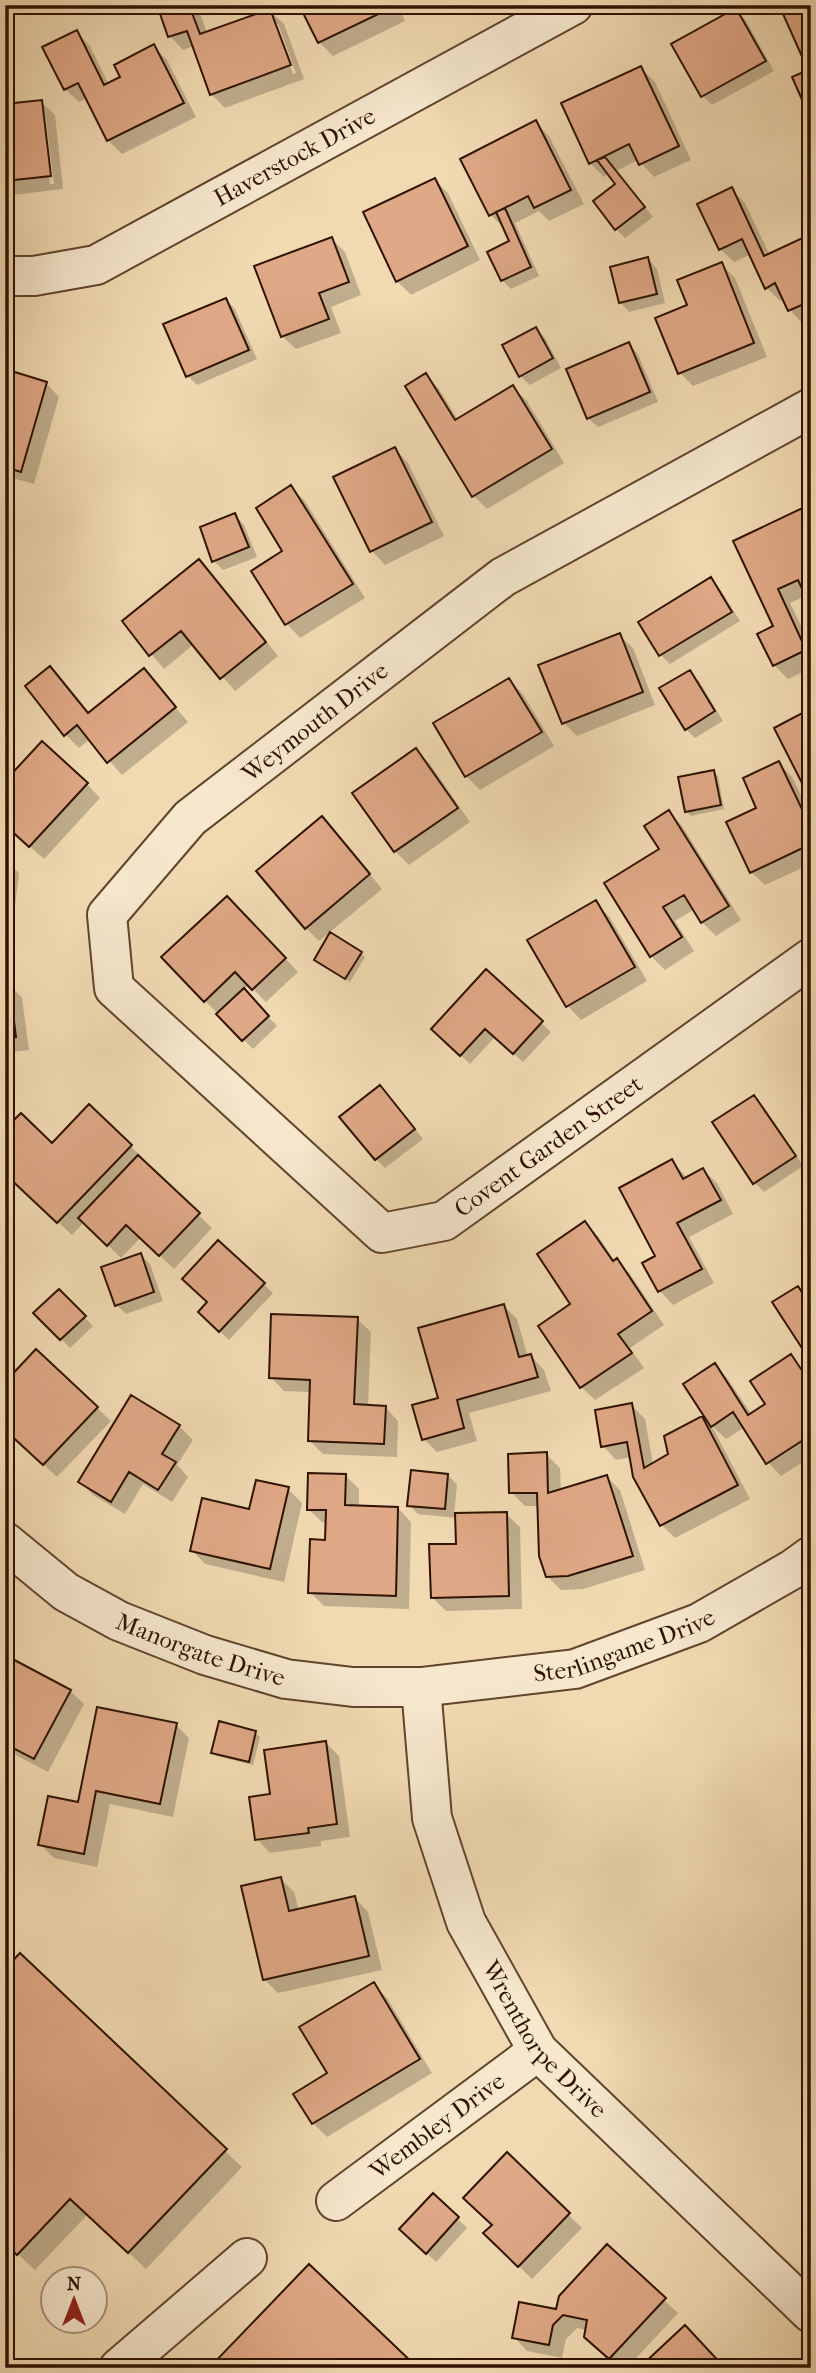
<svg xmlns="http://www.w3.org/2000/svg" width="816" height="2373" viewBox="0 0 816 2373" font-family="'IM FELL French Canon',serif">
  <rect width="100%" height="100%" fill="#f1dab2"/>
  <filter id="stains"><feTurbulence type="fractalNoise" baseFrequency=".00286" numOctaves="4"/><feColorMatrix values="0 0 0 0 .2 0 0 0 0 .09 0 0 0 0 .02 0 0 0 .5 -.17"/></filter>
  <radialGradient id="worn" r=".72"><stop offset=".6" stop-color="#630" stop-opacity="0"/><stop offset="1" stop-color="#630" stop-opacity=".3"/></radialGradient>
  <path fill="#0003" fill-rule="evenodd" d="M159,5H197L207,33L270,11L284,24L304,79L225,108L211,94L194,46L183,50L170,36ZM274,24H278L296,73L293,74Z
    M301,5H398L405,21L333,56L319,42Z
    M735,10L745,19L774,71L712,105L703,96L674,45Z
    M76,32L90,46L109,85L122,78L154,47L167,60L196,117L122,154L108,140L87,98L79,102L65,89Z
    M641,68L655,82L691,160L654,177L638,160L616,171L653,217L625,238L616,229L617,184L609,174L604,177L590,163Z
    M41,102L55,115L63,189L5,196V106ZM42,114H45L54,184H50Z
    M536,123L549,136L584,204L549,221L539,211L515,223L539,276L511,289L502,280L511,242L504,228L491,215Z
    M435,180L448,193L480,260L411,295L397,281Z
    M732,190L745,203L770,256L811,236V320L803,324L790,310L784,299L780,301L766,287L751,254L734,262L720,249Z
    M332,239L345,252L361,295L331,307L341,333L296,349L282,336Z
    M648,259L657,269L665,303L629,312L620,302Z
    M721,264L735,278L767,357L693,386L680,373L690,306Z
    M226,300L235,309L257,359L197,385L188,376Z
    M536,329L545,338L561,368L530,385L520,376Z
    M629,345L638,354L658,402L598,427L588,418Z
    M5,371L46,383L59,397L34,484L5,476Z
    M426,375L439,389L458,420L513,387L527,401L564,463L487,509L474,496Z
    M395,449L408,463L444,536L385,565L372,551L335,478Z
    M291,488L305,501L365,598L300,638L287,624L254,571L285,552Z
    M811,506V600L807,595L790,603L811,647V668L788,679L774,665L776,626L735,541Z
    M235,515L244,525L257,557L223,570L214,561Z
    M212,575L278,656L235,691L194,644L164,669L124,621Z
    M711,580L720,589L740,621L670,664L661,655Z
    M619,635L633,648L655,705L577,736L564,723Z
    M50,668L89,714L143,670L188,722L122,775L90,739L79,748L66,735Z
    M690,672L699,681L723,721L695,738L686,729Z
    M509,680L523,694L554,746L480,790L466,776Z
    M416,751L430,764L470,822L409,865L395,851Z
    M779,763L792,777L811,816V864L765,885L751,872L759,809Z
    M713,772L718,776L724,809L691,816L687,812Z
    M87,784L100,798L44,859L5,824Z
    M669,812L682,826L741,920L716,936L702,922L695,909L675,921L694,951L665,970L651,956L661,849Z
    M335,832L382,889L319,941L306,928Z
    M5,859L19,873L9,956L5,955Z
    M595,903L609,916L647,981L581,1020L568,1006L529,941Z
    M241,912L298,972L266,1002L249,985L243,990L277,1026L253,1049L205,1001Z
    M361,953L365,957L350,982L316,960Z
    M486,972L551,1032L523,1062L495,1037L470,1064L442,1038Z
    M5,984H9L22,998L29,1050L5,1053Z
    M389,1096L423,1139L385,1168L376,1159Z
    M754,1097L763,1106L803,1166L764,1192L755,1183L714,1122Z
    M52,1145L130,1146L144,1159L142,1161L212,1228L174,1269L141,1237L121,1258L84,1222L72,1235L5,1173Z
    M672,1161L687,1178L703,1170L717,1183L733,1214L689,1237L714,1283L673,1305L660,1291L657,1257Z
    M585,1223L599,1237L615,1262L617,1260L630,1274L664,1325L630,1348L644,1368L595,1400L581,1387Z
    M219,1242L273,1293L229,1340L200,1312L209,1302Z
    M141,1255L150,1264L163,1301L126,1314L117,1305Z
    M59,1291L93,1326L70,1348L36,1313Z
    M503,1305L517,1319L528,1357L531,1356L544,1370L551,1391L469,1413L477,1441L437,1452L424,1439L440,1400Z
    M357,1319L371,1332L368,1406L385,1407L398,1421L397,1457L323,1454L309,1440L311,1392L284,1391L271,1377Z
    M37,1351L111,1421L57,1477L5,1429Z
    M791,1356L811,1380V1457L781,1476L768,1462L745,1427L726,1439L713,1427L685,1384L715,1365L728,1379L752,1415L768,1404Z
    M631,1405L645,1419L653,1464L670,1455L702,1419L714,1430L750,1499L675,1538L662,1525L632,1457L616,1460L603,1446Z
    M179,1426L193,1440L177,1465L188,1477L172,1502L143,1484L125,1514L93,1495L80,1481Z
    M546,1454L560,1468L561,1491L607,1477L620,1490L645,1570L583,1589L561,1590L547,1576L539,1506H525L511,1492Z
    M448,1475L457,1485L454,1515L506,1514L520,1527L522,1609L446,1611L432,1597L458,1545L457,1518L418,1514L409,1505Z
    M346,1476L359,1489V1507L398,1508L411,1522L409,1609L324,1606L310,1592L327,1541V1523L322,1522L308,1509Z
    M288,1489L302,1503L284,1582L205,1564L192,1550Z
    M5,1657L70,1691L84,1704L48,1772L12,1753L5,1746Z
    M176,1725L189,1738L173,1817L110,1804L97,1867L54,1858L40,1844L79,1805Z
    M255,1733L260,1737L253,1765L217,1756L213,1752Z
    M325,1742L339,1756L350,1837L321,1841V1846L270,1853L257,1839L272,1795Z
    M281,1879L294,1892L299,1911L355,1898L368,1912L382,1970L278,1993L264,1979Z
    M20,1956L242,2167L146,2269L88,2214L35,2270L5,2242Z
    M374,1985L387,1998L432,2073L327,2137L313,2123L330,2074Z
    M507,2155L582,2228L532,2279L485,2233L494,2225Z
    M433,2195L467,2228L436,2262L411,2238Z
    M607,2247L678,2313L627,2368H619L600,2350L587,2330L577,2328L566,2339L562,2358L527,2351L514,2337L557,2311Z"/>
  <path fill="#dfa886" stroke="#2f1202" stroke-width="2" d="M157,5H189L200,34L270,9L291,65L210,95L187,31L168,37Z
    M299,5H392L393,7L318,43Z
    M779,5H811V110L807,111L792,77L808,70Z
    M736,8L766,61L701,97L671,44Z
    M77,30L104,85L120,77L114,65L154,44L184,103L107,141L78,83L64,90L42,47Z
    M641,66L679,146L639,165L629,144L589,164L561,103Z
    M42,100L51,176L5,181V104Z
    M536,120L571,190L534,208L528,196L489,216L460,159Z
    M811,151V174L802,155Z
    M605,157L645,207L615,230L593,201L615,184L597,160Z
    M435,178L468,246L396,282L363,212Z
    M732,187L764,256L811,234V301L788,311L775,283L765,289L742,239L719,250L697,204Z
    M505,208L531,267L501,281L487,252L509,241L496,212Z
    M332,237L349,282L319,293L329,319L281,337L254,266Z
    M648,257L657,294L619,303L610,267Z
    M722,262L754,343L678,374L655,318L687,305L677,280Z
    M226,298L249,350L186,377L163,324Z
    M536,327L553,358L519,377L502,345Z
    M629,342L650,392L587,419L566,369Z
    M5,369L47,382L21,472L5,467Z
    M426,373L455,420L513,385L552,449L472,497L405,386Z
    M395,447L432,522L370,552L333,477Z
    M291,485L353,584L285,625L251,571L282,551L256,508Z
    M811,504V597L807,599L798,580L778,589L806,650L773,666L757,634L773,626L733,541Z
    M235,513L249,547L212,562L200,527Z
    M199,559L266,642L220,679L181,631L149,656L122,621Z
    M711,577L732,612L659,656L638,622Z
    M620,633L643,692L562,724L538,665Z
    M50,666L88,713L144,668L176,707L107,763L77,725L64,736L25,686Z
    M690,670L715,711L685,730L659,688Z
    M509,678L542,732L465,777L433,723Z
    M806,711L811,720V786L805,789L774,728Z
    M42,741L88,783L29,847L5,825V781Z
    M416,748L458,808L394,852L352,793Z
    M779,761L811,828V844L750,873L726,822L756,808L743,778Z
    M714,770L721,805L685,812L678,777Z
    M669,810L729,906L701,923L684,895L663,907L682,937L650,957L604,883L659,849L644,826Z
    M322,816L370,874L305,929L256,871Z
    M227,896L286,958L252,990L235,972L204,1002L161,957Z
    M596,900L635,967L566,1007L527,940Z
    M330,932L362,952L345,979L314,960Z
    M486,969L543,1021L513,1054L485,1029L460,1056L431,1029Z
    M9,982L16,1037L5,1038V983Z
    M244,988L269,1016L242,1041L216,1014Z
    M380,1085L415,1129L375,1160L339,1117Z
    M754,1095L796,1156L753,1184L712,1122Z
    M89,1104L132,1145L57,1223L5,1174V1129L21,1113L52,1143Z
    M138,1155L200,1213L159,1256L126,1225L107,1246L78,1218Z
    M672,1159L683,1179L703,1168L721,1200L677,1223L702,1269L658,1292L642,1263L655,1256L619,1188Z
    M585,1221L613,1261L617,1258L652,1311L618,1334L632,1353L580,1388L538,1326L570,1304L537,1254Z
    M218,1240L265,1283L219,1332L198,1312L207,1302L182,1279Z
    M141,1253L154,1292L115,1306L101,1267Z
    M798,1286L811,1307V1362L772,1302Z
    M59,1289L86,1316L60,1340L33,1313Z
    M504,1304L519,1357L531,1354L538,1377L457,1400L464,1428L422,1440L412,1405L438,1398L418,1328Z
    M271,1314L358,1317L354,1404L386,1406L384,1444L308,1441L310,1380L269,1378Z
    M36,1349L98,1407L43,1465L5,1430V1382Z
    M791,1354L811,1384V1435L766,1464L733,1412L711,1427L683,1384L715,1363L748,1415L765,1404L750,1381Z
    M131,1395L180,1425L162,1454L176,1462L158,1490L129,1472L111,1502L78,1482Z
    M632,1403L644,1468L668,1454L664,1436L702,1416L738,1485L660,1526L633,1477L627,1442L601,1447L595,1410Z
    M547,1452L548,1493L607,1475L633,1556L568,1576L546,1577L539,1556L537,1493H509L508,1454Z
    M411,1470L448,1474L445,1509L407,1506Z
    M308,1473L346,1474L345,1505L398,1507L396,1596L308,1593L310,1539L325,1540L326,1510H307Z
    M256,1480L289,1487L270,1569L190,1551L202,1498L249,1509Z
    M507,1512L509,1596L431,1598L429,1544H456L455,1513Z
    M5,1655L71,1690L34,1759L5,1744Z
    M97,1707L177,1723L160,1804L96,1791L84,1854L38,1845L48,1796L78,1802Z
    M219,1721L256,1731L249,1762L211,1753Z
    M326,1741L337,1824L308,1828L309,1833L255,1840L249,1797L270,1794L264,1750Z
    M281,1877L289,1911L355,1896L369,1956L263,1980L241,1886Z
    M20,1953L227,2149L128,2253L70,2199L17,2255L5,2244V1969Z
    M374,1982L420,2059L312,2124L293,2094L327,2073L299,2027Z
    M507,2152L570,2213L518,2267L483,2233L492,2225L463,2198Z
    M433,2193L459,2217L426,2254L399,2229Z
    M607,2244L666,2298L609,2359L584,2337L587,2320L563,2315L553,2325L549,2345L512,2338L519,2302L556,2309L559,2296Z
    M309,2264L418,2368H209Z
    M685,2325L725,2368H639Z"/>
  <g fill="none" stroke-linecap="round" stroke-linejoin="round">
    <g stroke="#60442e" stroke-width="42">
      <g id="minor">
        <path id="s1" d="M5,276H34L96,265L573,5"/>
        <path id="s2" d="M811,408L503,577L190,818L107,915L114,988L382,1233L444,1221L811,958"/>
        <path id="s3" d="M5,1542L66,1592L119,1621L205,1655L286,1679L353,1687H421L575,1669L699,1623L793,1569L811,1556"/>
        <path id="s4" d="M421,1687L432,1818L466,1922L538,2051L811,2313"/>
        <path id="s5" d="M336,2201L538,2051"/>
        <path d="M119,2368L247,2258"/>
      </g>
    </g>
    <use href="#minor" stroke="#f6e7cd" stroke-width="38"/>
  </g>
  <g text-anchor="middle" dominant-baseline="central" stroke-width="5" stroke-linejoin="round" paint-order="stroke">
    <g font-size="24" fill="#2f1202" stroke="#f6e7cd">
      <text stroke="none"><textPath href="#s1" startOffset="318">Haverstock Drive</textPath></text>
      <text transform="translate(315 722) rotate(-38)">Weymouth Drive</text>
      <text stroke="none"><textPath href="#s2" startOffset="1502">Covent Garden Street</textPath></text>
      <text stroke="none"><textPath href="#s3" startOffset="660">Sterlingame Drive</textPath></text>
      <text stroke="none"><textPath href="#s3" startOffset="226">Manorgate Drive</textPath></text>
      <text stroke="none"><textPath href="#s4" startOffset="383">Wrenthorpe Drive</textPath></text>
      <text stroke="none"><textPath href="#s5" startOffset="126">Wembley Drive</textPath></text>
    </g>
  </g>
  <rect width="816" height="2373" fill="none" stroke="#f1dab2" stroke-width="28"/>
  <rect x="7" y="7" width="802" height="2359" fill="none" stroke="#2f1202" stroke-width="3.5"/>
  <rect x="14" y="14" width="788" height="2345" fill="none" stroke="#2f1202" stroke-width="2"/>
  <g transform="translate(74 2300)"><circle r="33" fill="#f6e7cd" stroke="#a6927c" stroke-width="2"/>
  <path d="M0-5L12 26L0 18L-12 26Z" fill="#8f2418"/>
  <text y="-10" font-size="19" font-weight="bold" text-anchor="middle" fill="#2f1202">N</text>
  </g>
  <rect width="100%" height="100%" filter="url(#stains)"/>
  <rect width="100%" height="100%" fill="url(#worn)"/>
</svg>
